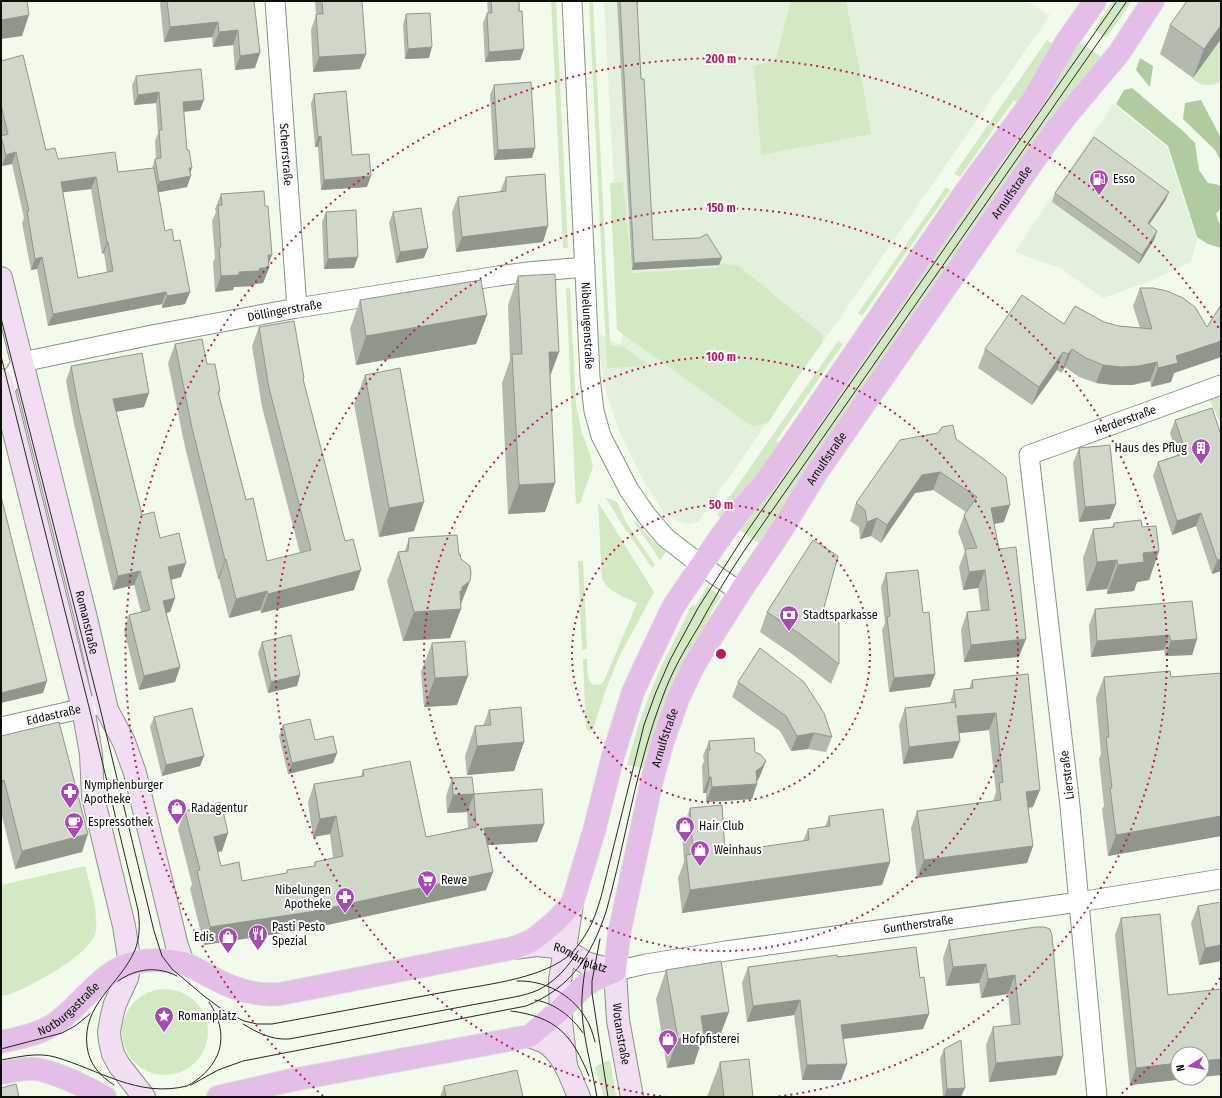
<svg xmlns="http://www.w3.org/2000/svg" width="1222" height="1098" viewBox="0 0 1222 1098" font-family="'Fira Sans Condensed',sans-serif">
  <rect width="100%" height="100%" fill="#f2faec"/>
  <path fill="#e3f0db" d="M604,1H1027L1050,15L698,522L688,524L677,521L664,513L643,480L620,433L605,388L596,332L620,345L622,335Z
    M1113,104L1167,147L1197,240L1191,262L1148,282L1103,298L1060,268L1015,252Z"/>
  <path fill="#d3e9c4" d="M551,1H556L568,248H563Z
    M589,1H593L610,345L625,348L647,364V366L607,368Z
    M791,1H846L863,86L871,134L761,155L754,66L775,61Z
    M1113,1H1132L1106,38L1094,29Z
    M1221,39V82C1211,86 1202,87 1193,79Z
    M1047,40L1053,44L1037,73L1019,103L1014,100L960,177L954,174Z
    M1078,41L1102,57L762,545L739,530L871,346L1025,126Z
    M623,182L632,273L717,268L719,263L739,266L823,335L822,343L801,371L768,423L752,426L617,330L610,183Z
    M946,187L950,190L862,316L858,313Z
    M566,288H570L576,405L582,433L590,454L593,467L582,497L581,503L576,504Z
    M838,341L843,344L776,441L779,443L757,478L723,519L717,515Z
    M1221,395V425L1209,398Z
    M606,498L611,499L617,502L626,522L655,565L652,568L621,523Z
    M598,502L654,592L619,657L605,692L593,729L590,731H588L586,728L583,659H587C588,667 586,680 593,685L601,684L604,681L637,603C625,597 607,592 602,578Z
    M636,521L650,538L666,552L660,560L634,522Z
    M578,561H583L587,649L582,650Z
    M707,587L721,596L709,615L712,617L646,769L627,765L639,723L649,696L661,667L692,605L695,606Z
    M85,866C90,886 98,910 96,930C94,953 36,983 16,992C11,994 6,995 1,996V885Z
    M122 1032a43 43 0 1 1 86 0a43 43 0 1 1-86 0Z
    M610,1059L616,1097H604L595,1067Z"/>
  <path fill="#b0cb9d" d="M1140,58L1153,66L1150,87L1136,70Z
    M1132,88L1183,131L1195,143L1199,170L1208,183L1219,185L1221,189V208L1216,214L1219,223L1221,224V248L1208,244L1197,237L1168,146L1116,104L1124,90Z
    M1201,100L1221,138V161L1215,150L1183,119L1185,103Z"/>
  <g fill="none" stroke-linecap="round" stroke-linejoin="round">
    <g stroke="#8a9285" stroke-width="21">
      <g id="street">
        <path id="s1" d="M275,1L297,308"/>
        <path id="s2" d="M572,1L590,377L594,411L601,436L629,490L647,516L666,538L701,565L740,592"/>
        <path id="s3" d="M1,392L4,391L22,362L152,335L297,308L498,276L528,272L585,267"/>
        <path id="s4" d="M1,727L106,703"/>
        <path id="s5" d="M615,971L646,964L726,951L1079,902L1221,879"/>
        <path id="s6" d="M1097,1097L1070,806L1029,455L1221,385"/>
      </g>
    </g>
    <g stroke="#8a9285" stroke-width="24">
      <g id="secondary">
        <path id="s7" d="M1,278L86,618L107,710L124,742L135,773L177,946L183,963"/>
        <path d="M1,380L83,708L91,754L93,797L124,926L130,964L127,978L115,1004L112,1015L109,1032L110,1041L113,1054L119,1065L144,1097"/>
        <path id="s8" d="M514,948L537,945L556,947L564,949L586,963L615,971L618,1020L632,1097"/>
        <path d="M530,1036C535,1038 540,1040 545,1042C564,1054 571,1078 579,1097"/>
        <path d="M566,1066L561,1021L560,980L572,904"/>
      </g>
    </g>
    <g stroke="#ddd" stroke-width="24">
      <g id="primary">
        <path id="s9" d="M1,1042C19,1038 37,1035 53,1025C82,1006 101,969 137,962C152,959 168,960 183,963C193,966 203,973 213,978C233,989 257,996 280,994L514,948L533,940L555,922L572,904L594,831L613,756L633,692L644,668L673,607L721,536L740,511L762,486L793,443L966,191L1033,100L1065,44L1095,1"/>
        <path d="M1,1073C12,1071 24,1068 35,1069C55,1071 87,1088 105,1097"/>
        <path id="s10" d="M218,1097L292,1080L530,1036L560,1010L583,987L592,981L615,971L619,934L652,780L663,741L678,699L694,665L740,592L779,534L817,472L1046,143L1067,115L1119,53L1153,1"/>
      </g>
    </g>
    <use href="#street" stroke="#fff" stroke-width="19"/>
    <use href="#secondary" stroke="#f1def3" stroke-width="22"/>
    <use href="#primary" stroke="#e3bee7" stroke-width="22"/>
    <path stroke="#242721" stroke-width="1" d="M1,318L99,704L154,931L162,956L172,969L204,996L224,1011L244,1021L257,1024H272L283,1022C337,1012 391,1002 445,992C482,985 537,980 567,957C572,954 575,949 579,944C591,928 595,917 601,897L644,725L656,692L670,660L698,608L748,530L1117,1
      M1,356L89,707L138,910C140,924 140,937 135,950C120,985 82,1004 87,1046C89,1064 100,1076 114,1085
      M600,939L592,981V993L608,1097
      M587,958C584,976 581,994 582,1013C584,1041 592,1069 597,1097
      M118,981C137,968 157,966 177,976
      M517,981C544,980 571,994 585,1017C590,1024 593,1034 595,1042
      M535,1000C555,1003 572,1017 583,1033
      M511,1011C557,1017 572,1035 589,1076
      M243,1024C258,1033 271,1040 289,1039L493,1001C508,998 525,996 538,990C555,982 568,967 578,951
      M1,1049L62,1033L75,1026L90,1014
      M1,1060C18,1057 38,1052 55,1057C100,1070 138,1098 187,1086C200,1079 210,1070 217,1056C225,1038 220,1018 209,1002
      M191,1085L218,1070L243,1061L526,1006C571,988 591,956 606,912C626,840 636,766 663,696C672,671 685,649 699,626C713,600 728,575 744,551L1127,1"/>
  </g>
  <path fill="#b2b9ad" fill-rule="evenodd" d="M161,1H254L255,68L235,70L233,45L213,47L212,37L164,42L160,4Z
    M315,1H362L360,69L313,72L311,30L316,15Z
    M487,1H519L524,49L520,60L485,62L483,23L487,13H488Z
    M617,1H639L637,6L641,79L653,240L719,265L632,270Z
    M406,14L429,58L405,59L403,25Z
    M1170,25L1221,39L1193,78L1160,54Z
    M1,61L46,150L58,159L118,172L152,168L155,159H156L155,141L158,133L156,103L134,105L132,86L136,76L200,110L184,112L187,150L190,173L187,187L158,192L165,231L174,241L190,292L185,304L162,308V304L48,326L37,269L31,270L22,223L24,218L12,164L2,166L1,164ZM91,189L102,254L104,253L107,273L78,278L63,192Z
    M494,85L532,158L494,160L490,95Z
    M314,94L352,155L367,187L321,190L318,147H315L311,104Z
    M506,177L543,242L456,252L452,212L458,197L500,192Z
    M1169,192L1165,201L1149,225L1157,231L1154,240L1139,264L1052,202L1055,193Z
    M221,194L269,263V268L263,283L255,284L253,286L234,287L233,290L215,292L213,262L215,258L212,221L216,212L215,209Z
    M326,212L354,268L324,269L322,222Z
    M393,212L424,258L396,263L389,223Z
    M518,276L559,352L550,377L555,483L545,512L508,514L502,383L510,360L508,305Z
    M1140,288L1207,327L1221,305V357L1174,373L1171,382L1151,387L1150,381L1132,385H1114L1096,383L1079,377L1065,367L1061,373L1057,370L1032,405L978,368L985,349L1064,324L1104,322L1119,326L1140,328L1133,306Z
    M360,300L487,315L476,344L356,365L350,329Z
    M259,327L304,378L303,381L354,590L261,613L260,610L229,618L219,579H218L185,447L168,363L175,344L207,364L220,391L219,395L246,500L267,561L300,553L262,407L252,346Z
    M71,366L144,407L116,412L142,515L160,538L181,577L171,580L175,598L170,612L166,613L180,667L175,682L139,690L124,630L129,615L141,612L134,585L113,590L74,424L66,381Z
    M365,375L414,531L379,537L354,404Z
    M1175,420L1221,435V571L1212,574L1196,526L1172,535L1153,476L1158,462L1177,455L1170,433Z
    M956,439L1004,522L994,524L1019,657L964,662L961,630L967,612L981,611L978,588L963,590L959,567L965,551L958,532L964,515L966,512L933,490L915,493L881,543L871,536L860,539L859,527L850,521L856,503Z
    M1079,448L1110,519L1079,522L1073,463Z
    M1114,523L1142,527L1159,551L1149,580L1137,582L1134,591L1107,594V589L1086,591L1083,558L1093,529L1112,527Z
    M409,538L461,606L450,638L403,641L387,581L398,552L405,551Z
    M886,573L923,613L935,674L930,687L889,692L882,630L885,623L881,587Z
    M1095,609L1197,639L1192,655L1165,656L1164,650L1091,657L1089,625Z
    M823,611L839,664L831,684L792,654L760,632L767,612Z
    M262,642L300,675L297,686L268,693L258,653Z
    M432,643L457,705L424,707L421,672Z
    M1221,673V836L1108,856L1102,809L1104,806L1099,759L1101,754L1096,698L1104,677H1171Z
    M1028,674L1033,807L1028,808L1033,846L1027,863L917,878L911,828L917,811L993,801L996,792L989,730L959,733L953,758L903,764L899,725L905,708L950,703L954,690L969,689L972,680Z
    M738,682L832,737L826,752L808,749L791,751L780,731L732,697Z
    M489,710L524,742L514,771L467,775L465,756L475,726H483Z
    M154,717L204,756L200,766L162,776L150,727Z
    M283,725L337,753L333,763L288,774L279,736Z
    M1,736L82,852L15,869L1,812Z
    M709,741L755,752L760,776L757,781L752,799L706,802V793H703L702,766L704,761L703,756Z
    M363,770L426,837L468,828L467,812L447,813L446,796L452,778L474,794L544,824L537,842L487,845L493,872L486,890L309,929L204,945L190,889L192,884L178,829L185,811L228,833L222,851L218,852L221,866L242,881L286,873L287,870L314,866L315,862L333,858L330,834L313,837L308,802L314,784L361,776Z
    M690,808L725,851L747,849L803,841L808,829L825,827L829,816L890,862L882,885L682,913L678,878L684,862L682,831Z
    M1198,906L1221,961L1199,965L1191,923Z
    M1121,918L1168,995L1178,1078H1194L1130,1085L1115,935Z
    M1036,927L1063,1056L1056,1075L989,1082L986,1045L993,1027L1011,1025L1008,994L981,998L979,983L946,986L943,958L949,940Z
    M838,957L920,978L929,1014L923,1029L843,1039L847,1064L841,1080H802L794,1015L747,1022L742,983L748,967Z
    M666,970L718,1041L701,1043L694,1064L667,1068L656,999Z
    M944,1049L961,1097H943L940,1059Z
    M720,1062L753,1097H707Z
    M444,1086L523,1097H440Z"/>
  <path fill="#91968d" d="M29,15L22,36L1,39V20Z
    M218,22L212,37L164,42L170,27Z
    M1221,25V39L1193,78L1204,49Z
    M238,30L233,45L213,47L219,32Z
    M432,47L429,58L405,59L408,49Z
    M524,49L520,60L485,62L489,52Z
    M260,53L255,68L235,70L240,56Z
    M366,54L360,69L313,72L319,57Z
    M159,92L156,103L134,105L138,95Z
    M204,100L200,110L179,112L183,102Z
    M321,136L318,147H315L318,137Z
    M535,148L532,158L494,160L498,150Z
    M16,152L12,164L2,166L6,155Z
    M189,168H192L189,177L191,176L187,187L155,193L159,182Z
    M371,176L367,187L321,190L324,180Z
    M96,177L91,189L57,193L61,182Z
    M1169,192L1165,201L1144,232L1148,223Z
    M548,226L543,242L456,252L462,237Z
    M1157,231L1154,240L1139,264L1142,255Z
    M107,242H108L104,253L102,254Z
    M428,248L424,258L396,263L400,252Z
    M268,255H272L267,268H269L263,283L255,284L253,286L234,287L233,290L215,292L221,276L239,272Z
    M42,257L37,269L31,270L35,259Z
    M358,257L354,268L324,269L328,259Z
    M722,258L719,265L632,270L634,263Z
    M166,292L162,304L48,326L53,314Z
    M190,292L185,304L162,308L167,296Z
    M487,315L476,344L356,365L366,336Z
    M1221,341V357L1174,373L1171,382L1151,387L1158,368L1176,356Z
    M1072,349L1065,367L1061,373L1068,354Z
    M549,352H559L548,381Z
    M1063,352L1057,370L1032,405L1039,387Z
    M1157,362L1150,381L1132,385H1114L1096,383L1103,365Z
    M149,393L144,407L108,413L113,399Z
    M940,472L933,490L915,493L881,543L887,525L922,475Z
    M555,483L545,512L508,514L519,485Z
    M424,502L414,531L379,537L389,508Z
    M1116,504L1110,519L1079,522L1085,507Z
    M1010,505L1004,522L984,526L991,508Z
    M1201,513L1196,526L1172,535L1177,521Z
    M877,518L871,536L860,539L867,522Z
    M1159,551L1149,580L1137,582L1134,591L1107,594L1118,565L1143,553Z
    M226,559L219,579H218L225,560Z
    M1221,559V571L1212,574L1217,560Z
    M1117,560L1107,589L1086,591L1097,562Z
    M186,563L181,577L163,582L168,567Z
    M361,570L354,590L261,613L268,594Z
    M985,570L978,588L963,590L969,572Z
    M140,571L134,585L113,590L118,576Z
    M470,581L459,609H461L450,638L403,641L414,612L460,591L462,587Z
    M267,591L260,610L229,618L236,599Z
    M175,598L170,612L158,615L163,601Z
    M1169,635L1164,650L1091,657L1097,641Z
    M1026,639L1019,657L964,662L971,645Z
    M1197,639L1192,655L1165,656L1171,641Z
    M180,667L175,682L139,690L144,676Z
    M935,674L930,687L889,692L894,678Z
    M300,675L297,686L268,693L271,682Z
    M468,676L457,705L424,707L435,678Z
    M47,681L43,693L1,703V693Z
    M996,713L989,730L951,734L957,716Z
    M814,733L808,749L791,751L797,736Z
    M960,741L953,758L903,764L909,747Z
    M524,742L514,771L467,775L477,746Z
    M337,753L333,763L288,774L292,763Z
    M204,756L200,766L162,776L166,765Z
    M766,761L760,776L756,783L757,784L752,799L706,802L712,787Z
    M709,777H711L706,793H703Z
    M4,780L1,788V781Z
    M1040,790L1033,807L1020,809L1026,792Z
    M474,794L467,812L447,813L453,795Z
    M336,816L330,834L313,837L320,819Z
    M1221,816V836L1108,856L1116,835Z
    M544,824L537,842L477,846L484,828Z
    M228,833L222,851L207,855L214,837Z
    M88,834L82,852L15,869L22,851Z
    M1033,846L1027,863L917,878L924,860Z
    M890,862L882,885L682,913L690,890Z
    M493,872L486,890L309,929L204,945L210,927Z
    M1221,945V961L1199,965L1205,948Z
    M986,964L979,983L946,986L953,967Z
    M1015,975L1008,994L981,998L988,979Z
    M800,1000L794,1015L747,1022L753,1006Z
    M729,1012L718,1041L701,1043L694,1064L667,1068L678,1039L701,1016Z
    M929,1014L923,1029L835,1040L841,1025Z
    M1063,1056L1056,1075L989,1082L996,1063Z
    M1221,1059V1075L1202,1077V1061Z
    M1178,1063V1078H1194L1130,1085L1136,1068Z
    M847,1064L841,1080H802L807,1065Z
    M965,1088L961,1097H944L947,1089Z"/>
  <path fill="#cfd7c9" stroke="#91968d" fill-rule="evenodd" d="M1,1H27L29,15L1,20Z
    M167,1H254L260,53L240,56L238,30L219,32L218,22L170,27Z
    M322,1H362L366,54L319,57L316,14H323Z
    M491,1H519V11H522L524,49L489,52L487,13H492Z
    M620,1H639L637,2L641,79H644L653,240L699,238L707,234L722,258L634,263Z
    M1187,1H1221V25L1204,49L1170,25Z
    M430,13L432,47L408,49L406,14Z
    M23,55L46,150L55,148L58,159L115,152L118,172L154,168L165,231L172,229L174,241L180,240L190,292L167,296L166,292L53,314L42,257L35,259L27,211H29L16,152L6,155L1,136L8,134L1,105V61ZM96,177L107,242H108L113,271L78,278L61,182Z
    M201,69L204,100L183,102L187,150H189L192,168H189L191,176L159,182L155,159L161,158L159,130H162L159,92L138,95L136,76Z
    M531,82L535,148L498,150L494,85Z
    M346,91L352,155L369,154L371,176L324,180L321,136L318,137L314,94Z
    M1094,137L1169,192L1148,223L1157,231L1142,255L1055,193Z
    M545,174L548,226L462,237L458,197L506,191V177Z
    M264,191L265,206H268L272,255H268L269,268H260L259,271L239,272V275L221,276L219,247H221L218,205H222L221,194Z
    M421,208L428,248L400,252L393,212Z
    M356,210L358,257L328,259L326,212Z
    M555,274L559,352H549L555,483L519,485L512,354H522L518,276Z
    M481,280L487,315L366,336L360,300Z
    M1140,288H1153L1167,291L1183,298L1195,307L1207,327L1221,305V341L1176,356L1178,363L1158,368L1157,362L1139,366L1121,367L1103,365L1086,358L1072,349L1068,354L1063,352L1039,387L985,349L1022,295L1064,324L1075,306L1104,322L1119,326L1152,329Z
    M294,321L304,378L303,379L345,541L353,539L361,570L268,594L267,591L236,599L226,559L225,560L192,428L175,344L202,339L207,364H215L220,391L218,392L246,500L253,498L267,561L311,550L269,388L259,327Z
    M142,353L149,393L113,399L142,515L154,512L160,538L179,533L186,563L168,567L175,598L163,601L180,667L144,676L129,615L150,610L140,571L118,576L79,410L71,366Z
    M400,368L424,502L389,508L365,375Z
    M1212,408L1221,435V559L1217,560L1201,513L1177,521L1158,462L1186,453L1175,420Z
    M953,425L956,439L985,460L1006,477L1010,505L991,508L999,549L1016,547L1026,639L971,645L967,612L989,610L985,570L969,572L965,549L977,548L964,515L977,497L940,472L922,475L887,525L877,518L867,522L865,510L856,503L900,440L938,433L942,427Z
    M1110,445L1116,504L1085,507L1079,448Z
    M1,496L47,681L1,693Z
    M1141,520L1142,527L1156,526L1159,551L1143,553L1144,562L1118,565L1117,560L1097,562L1093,529L1114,527V523Z
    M457,535L459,555L460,554L461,559L470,566L471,573L470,581L462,587V591H460L461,609L414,612L398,552L408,551L409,538Z
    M813,540L838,556L823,611L839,622V664L800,634L767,612Z
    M918,570L923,613L929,612L935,674L894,678L887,617L890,616L886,573Z
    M1192,601L1197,639L1171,641L1169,635L1097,641L1095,609Z
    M291,635L300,675L271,682L262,642Z
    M465,641L468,676L435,678L432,643Z
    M760,648L804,682L824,713L832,737L814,733L797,736L786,716L738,682Z
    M1170,671L1171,677L1221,673V816L1116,835L1110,788H1112L1106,738L1109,737L1104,677Z
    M1028,674L1040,790L1026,792L1033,846L924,860L917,811L1001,800L999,783L1003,782L996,713L957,716L960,741L909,747L905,708L955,702L956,708L954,690L973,688L972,680Z
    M521,707L524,742L477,746L475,726L491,725L489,710Z
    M192,708L204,756L166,765L154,717Z
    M310,719L315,740L333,736L337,753L292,763L283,725Z
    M59,722L88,834L22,851L4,780L1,781V736Z
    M754,738L755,752L761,755L766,761L762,767L756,771L757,784L712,787L711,777H709L708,761V750H710L709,741Z
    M410,761L426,837L476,827L474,794L453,795L452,778L472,777L474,794L542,789L544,824L484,828L493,872L316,911L210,927L197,871L200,870L185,811L221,802L228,833L214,837L221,866L239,862L242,881L287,873V870L315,866V862L343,856L336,816L320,819L314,784L364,776L363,770Z
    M722,805L725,851L747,848V849L809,840L808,829L830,826L829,816L883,809L890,862L690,890L686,855L693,854L690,808Z
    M1221,902V945L1205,948L1198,906Z
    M1160,914L1168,995L1221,989V1059L1202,1061V1054H1178V1063L1136,1068L1121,918Z
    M1036,927H1044L1050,929L1052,936L1063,1056L996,1063L993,1027L1020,1024L1015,975L988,979L986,964L953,967L949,940Z
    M916,947L920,978L924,977L929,1014L841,1025L847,1064L807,1065L800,1000L753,1006L748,967L837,955L838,957Z
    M721,961L729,1012L701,1016L704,1035L678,1039L666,970Z
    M961,1040L965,1088L947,1089L944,1049Z
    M749,1059L753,1097H724L720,1062Z
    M517,1070L523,1097H446L444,1086Z
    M16,1084L19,1097H1V1088Z"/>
  <g fill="none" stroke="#c2185b" stroke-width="2" stroke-dasharray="2 4">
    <circle cx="721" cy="654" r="149"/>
    <circle cx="721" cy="654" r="297"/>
    <path d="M667 1097A446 446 0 1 1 775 1097"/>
    <path d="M1220 978A595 595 0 0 1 1119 1096M323 1096A595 595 0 1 1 1220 330"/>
  </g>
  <defs>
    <g id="fuel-pin" transform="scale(1)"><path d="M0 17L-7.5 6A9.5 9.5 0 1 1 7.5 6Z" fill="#a84ab4" stroke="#fff"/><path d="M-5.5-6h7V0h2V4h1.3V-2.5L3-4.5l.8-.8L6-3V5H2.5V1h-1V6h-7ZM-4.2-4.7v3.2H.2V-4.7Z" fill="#fff"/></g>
    <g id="building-pin" transform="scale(1)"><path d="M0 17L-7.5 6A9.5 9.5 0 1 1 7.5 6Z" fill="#a84ab4" stroke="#fff"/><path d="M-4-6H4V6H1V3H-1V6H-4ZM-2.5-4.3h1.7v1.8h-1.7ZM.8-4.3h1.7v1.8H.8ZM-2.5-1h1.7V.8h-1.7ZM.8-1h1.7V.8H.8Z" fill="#fff"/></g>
    <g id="bank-pin" transform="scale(1)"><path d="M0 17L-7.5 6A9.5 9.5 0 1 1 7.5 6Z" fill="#a84ab4" stroke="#fff"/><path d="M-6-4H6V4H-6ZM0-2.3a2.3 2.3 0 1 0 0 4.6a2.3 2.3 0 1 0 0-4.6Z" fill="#fff"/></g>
    <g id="pharmacy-pin" transform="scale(1)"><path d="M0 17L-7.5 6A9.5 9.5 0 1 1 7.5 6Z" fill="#a84ab4" stroke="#fff"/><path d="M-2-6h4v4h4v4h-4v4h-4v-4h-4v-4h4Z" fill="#fff"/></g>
    <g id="shop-pin" transform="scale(1)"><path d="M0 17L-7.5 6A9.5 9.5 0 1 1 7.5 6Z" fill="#a84ab4" stroke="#fff"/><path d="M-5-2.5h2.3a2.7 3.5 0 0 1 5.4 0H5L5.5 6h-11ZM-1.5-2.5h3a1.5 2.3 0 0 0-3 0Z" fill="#fff"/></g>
    <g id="cafe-pin" transform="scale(1)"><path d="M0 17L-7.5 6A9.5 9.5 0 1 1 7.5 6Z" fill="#a84ab4" stroke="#fff"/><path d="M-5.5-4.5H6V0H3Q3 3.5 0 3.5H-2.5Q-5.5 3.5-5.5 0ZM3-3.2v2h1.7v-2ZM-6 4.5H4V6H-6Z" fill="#fff"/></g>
    <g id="supermarket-pin" transform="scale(1)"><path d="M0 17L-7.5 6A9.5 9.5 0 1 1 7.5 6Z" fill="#a84ab4" stroke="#fff"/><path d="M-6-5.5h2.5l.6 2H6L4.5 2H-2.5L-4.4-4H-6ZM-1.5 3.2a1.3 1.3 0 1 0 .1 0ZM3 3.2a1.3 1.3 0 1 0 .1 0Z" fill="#fff"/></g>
    <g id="restaurant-pin" transform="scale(1)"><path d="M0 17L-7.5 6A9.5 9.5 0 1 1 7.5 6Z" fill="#a84ab4" stroke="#fff"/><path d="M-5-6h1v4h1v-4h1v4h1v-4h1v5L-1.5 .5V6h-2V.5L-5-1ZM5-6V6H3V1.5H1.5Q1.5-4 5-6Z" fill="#fff"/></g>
    <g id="sight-pin" transform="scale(1)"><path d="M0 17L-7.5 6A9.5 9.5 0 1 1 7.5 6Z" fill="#a84ab4" stroke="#fff"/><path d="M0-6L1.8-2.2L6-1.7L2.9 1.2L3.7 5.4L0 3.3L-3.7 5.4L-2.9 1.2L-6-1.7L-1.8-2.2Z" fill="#fff"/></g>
  </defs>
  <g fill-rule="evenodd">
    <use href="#fuel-pin" x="1099" y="179"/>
    <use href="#building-pin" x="1201" y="448"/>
    <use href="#bank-pin" x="789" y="615"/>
    <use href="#pharmacy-pin" x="70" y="792"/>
    <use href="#shop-pin" x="177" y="808"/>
    <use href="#cafe-pin" x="74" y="822"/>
    <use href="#shop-pin" x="685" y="826"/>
    <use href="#shop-pin" x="700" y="850"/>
    <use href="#supermarket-pin" x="427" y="880"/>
    <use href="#pharmacy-pin" x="345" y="897"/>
    <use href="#restaurant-pin" x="258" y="934"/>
    <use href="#shop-pin" x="228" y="937"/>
    <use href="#sight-pin" x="164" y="1016"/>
    <use href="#shop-pin" x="668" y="1039"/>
  </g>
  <g text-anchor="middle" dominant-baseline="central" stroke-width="4" stroke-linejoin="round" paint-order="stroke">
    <g font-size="12" fill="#0c0f0a" stroke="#fff">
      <text stroke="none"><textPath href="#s1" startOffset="154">Scherrstraße</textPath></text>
      <text stroke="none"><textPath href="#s10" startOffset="1313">Arnulfstraße</textPath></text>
      <text stroke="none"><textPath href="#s3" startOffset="305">Döllingerstraße</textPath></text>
      <text stroke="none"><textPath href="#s2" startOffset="325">Nibelungenstraße</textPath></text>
      <text stroke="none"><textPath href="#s6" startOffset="748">Herderstraße</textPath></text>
      <text stroke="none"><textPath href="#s10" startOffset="989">Arnulfstraße</textPath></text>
      <text stroke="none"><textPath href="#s7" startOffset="355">Romanstraße</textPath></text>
      <text stroke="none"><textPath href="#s4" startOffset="54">Eddastraße</textPath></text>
      <text stroke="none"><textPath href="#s10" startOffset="665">Arnulfstraße</textPath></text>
      <text transform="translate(1067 775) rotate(-97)">Lierstraße</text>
      <text stroke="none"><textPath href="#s5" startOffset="307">Guntherstraße</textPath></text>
      <text stroke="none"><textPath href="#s8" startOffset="69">Romanplatz</textPath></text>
      <text stroke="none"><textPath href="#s9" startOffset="77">Notburgastraße</textPath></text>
      <text stroke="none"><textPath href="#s8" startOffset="170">Wotanstraße</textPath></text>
    </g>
    <g font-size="12" fill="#0c0f0a" stroke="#fff" text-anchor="start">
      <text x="1113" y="179">Esso</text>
      <text x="1187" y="448" text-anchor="end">Haus des Pflug</text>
      <text x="803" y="615">Stadtsparkasse</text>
      <text x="84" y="785">Nymphenburger<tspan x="84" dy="14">Apotheke</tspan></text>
      <text x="191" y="808">Radagentur</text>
      <text x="88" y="822">Espressothek</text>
      <text x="699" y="826">Hair Club</text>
      <text x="714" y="850">Weinhaus</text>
      <text x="441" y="880">Rewe</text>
      <text x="331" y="890" text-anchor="end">Nibelungen<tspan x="331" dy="14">Apotheke</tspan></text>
      <text x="272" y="927">Pasti Pesto<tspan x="272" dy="14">Spezial</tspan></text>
      <text x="214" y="937" text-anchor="end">Edis</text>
      <text x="178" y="1016">Romanplatz</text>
      <text x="682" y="1039">Hofpfisterei</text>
    </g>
  </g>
  <circle cx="721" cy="654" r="6" fill="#c2185b" stroke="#fff" stroke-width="2"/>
  <g font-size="12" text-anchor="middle" font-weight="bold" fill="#c2185b" stroke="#fff" stroke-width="4" stroke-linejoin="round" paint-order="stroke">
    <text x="721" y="63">200 m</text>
    <text x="721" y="212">150 m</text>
    <text x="721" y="361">100 m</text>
    <text x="721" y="509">50 m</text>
  </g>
  <rect width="1222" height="1098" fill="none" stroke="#0c0f0a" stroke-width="4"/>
  <g transform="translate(1190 1066) rotate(259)"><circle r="19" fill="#ffffff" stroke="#9e9f9d"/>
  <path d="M0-3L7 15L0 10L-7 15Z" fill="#a84ab4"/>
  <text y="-6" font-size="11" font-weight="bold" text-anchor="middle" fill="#0c0f0a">N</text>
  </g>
</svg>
